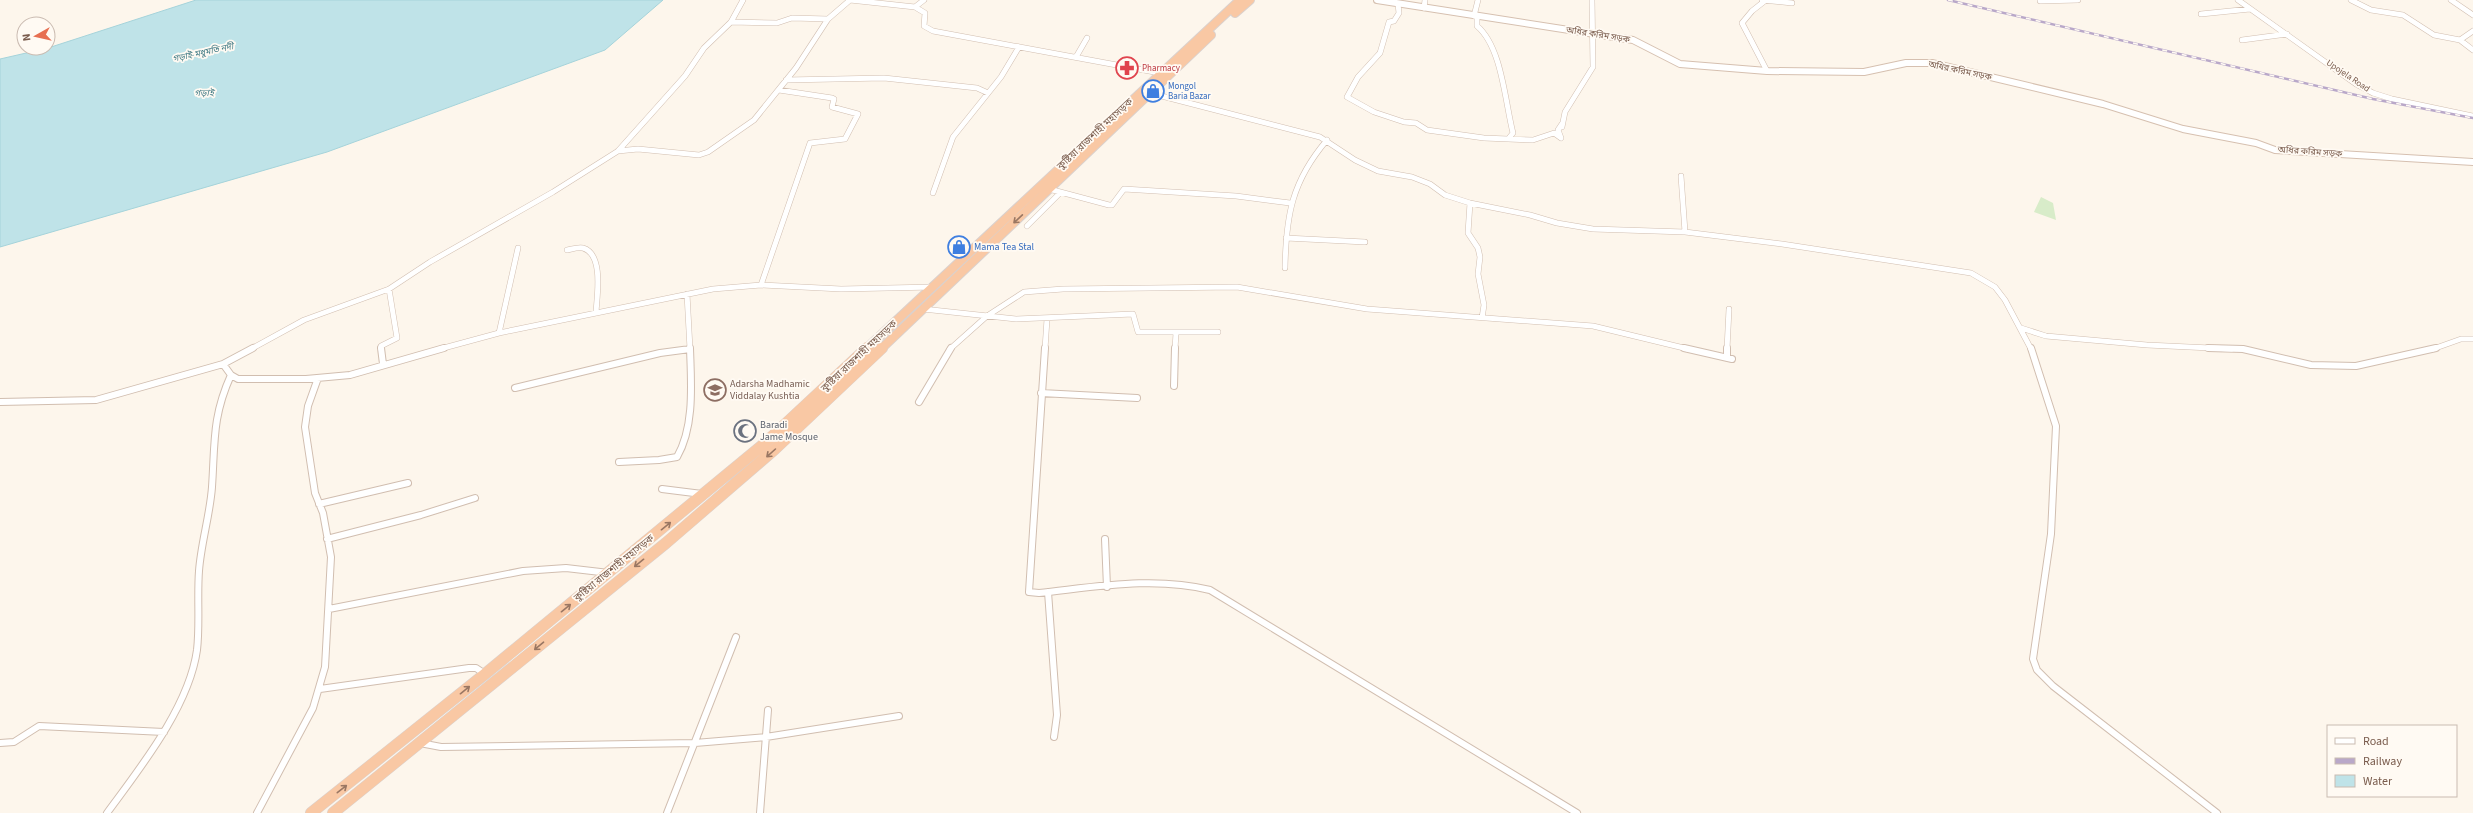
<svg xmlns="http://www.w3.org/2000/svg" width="2473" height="813" viewBox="0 0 2473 813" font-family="'Source Sans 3','Noto Sans Bengali',sans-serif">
  <rect width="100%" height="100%" fill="#fdf6ec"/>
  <path fill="#d8ecc9" d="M2041,197L2053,203L2056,220L2034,212Z"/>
  <path fill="#bfe3e8" stroke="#a5d3da" d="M196,0H663L605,50L327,152L0,247V59L48,48Z"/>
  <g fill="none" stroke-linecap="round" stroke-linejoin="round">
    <g stroke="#d1beb0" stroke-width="6">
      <path id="minor-far1" d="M850,0L915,7L925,13L924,26L933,31L1160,73
        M1762,0L1792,3
        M1766,0L1752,11L1742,23L1767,71
        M2238,0L2356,84L2373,93L2392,99L2473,116
        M2351,0L2371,10L2403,15L2434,35L2460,40L2473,50
        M2451,0L2473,15
        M2040,1L2078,0
        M1398,4L1399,13L1394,21L1389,22L1380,53L1358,77L1347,97L1374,112L1404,122L1416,123L1427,130L1484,138L1533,140L1554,133L1561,138L1558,130L1562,124
        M915,7L924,0
        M1424,8L1425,0
        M2201,14L2250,9
        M1474,16L1478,0
        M1477,16V26C1502,47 1505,102 1513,133L1509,138
        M731,22L777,23L792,18L828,19
        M2242,40L2287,34
        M2460,40L2473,31
        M1076,57L1087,38
        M786,80L884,78L977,88L988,93
        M1150,93L1320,137L1355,160L1378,171L1412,177L1430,184L1445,195L1470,203L1530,215L1557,223L1593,229L1685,232L1782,244L1971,273L1995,287L2005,300L2031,349
        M1562,127L1565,112L1593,67L1592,0
        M618,151L638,149L699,155L708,152L754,120L796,68L828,19L850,0
        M1681,176L1685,232
        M1049,189L1109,205H1112L1124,189L1236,196L1290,203
        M933,193L953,137L1001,77L1019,47
        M1470,203L1468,233L1478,248L1480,257L1478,274L1484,305L1482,318
        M1027,226L1060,193
        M1286,238L1365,242
        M567,250C572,249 578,247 583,248C604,254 597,296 596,312
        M1285,268C1286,215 1292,181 1327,140
        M761,285L810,143L845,139L858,114L832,107L834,99L832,98L779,90
        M687,294L690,349
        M923,309L1016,319L1133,314L1138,332H1218
        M2021,328L2046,336L2147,345L2232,349
        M499,333L518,248
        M251,349L304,320L389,289L430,262L553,192L618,151L685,76L704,48L731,22L743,0
        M381,349V346L397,338L389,289
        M440,349L499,333L713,289L761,285L841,289L934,287
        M950,349L987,316L1024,292L1063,289L1237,287L1367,309L1593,326L1688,349
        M1045,349L1047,319
        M1175,349L1176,333
        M1727,349L1729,309
        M2433,349L2461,339H2473"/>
    </g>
    <g stroke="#d1beb0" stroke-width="8">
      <path id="minor" d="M381,348L383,364
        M1045,348L1029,592L1039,593C1096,587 1154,576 1210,590L1577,813
        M1684,348L1732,359
        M2031,348L2056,426L2051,534L2033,659L2037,670L2053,686L2217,813
        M2208,348L2243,349L2311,365L2356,366L2436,348
        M1727,358V348
        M223,364L253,348
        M1174,386L1175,348
        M515,388L660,353L690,349
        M1041,393L1137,398
        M0,402L96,400L223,364L231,375L238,379H306L350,375L444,348
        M919,402L951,348
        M619,462L659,460L677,457C695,426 691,382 690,348
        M662,489L702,494
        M319,504L408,483
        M327,539L421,515L475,498
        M1105,539L1107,587
        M1048,592L1057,715L1054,737
        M329,609L523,571L566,568L609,573
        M320,689L469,668H476L485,674
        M0,743L14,742L39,726L164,732
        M420,743L441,747L695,743L766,737L899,716
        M107,813C140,768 189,707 197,650C200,624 197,597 199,571C201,543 210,515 212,487C215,443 212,417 231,375
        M257,813L313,708L325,667L331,557L323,513L315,493L305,427L308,406L318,378
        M667,813L736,637
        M760,813L768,710"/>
    </g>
    <g stroke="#d6c0b0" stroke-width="8">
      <path id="secondary" d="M1377,0L1633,40L1680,64L1767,71L1864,72L1906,63H1932L2103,104L2183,129L2256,143L2275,150L2473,162"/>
    </g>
    <g stroke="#dad1cd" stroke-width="10">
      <path id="trunk-far1" d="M1235,13L1250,0
        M866,349L1240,0
        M881,349L1211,35"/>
    </g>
    <g stroke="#dad1cd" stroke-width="12">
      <path id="trunk" d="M311,813L485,674L764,444L867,348
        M333,813L666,543L775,449L882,348"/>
    </g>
    <use href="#minor-far1" stroke="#fff" stroke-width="5"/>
    <use href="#minor" stroke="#fff" stroke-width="6"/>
    <use href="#secondary" stroke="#fff" stroke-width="6"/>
    <use href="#trunk-far1" stroke="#f9c8a4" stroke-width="8"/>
    <use href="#trunk" stroke="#f9c8a4" stroke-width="11"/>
    <g stroke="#b9a8c9" stroke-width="2.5">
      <path id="rail" d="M1948,0L2373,99L2473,118"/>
    </g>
    <use href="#rail" stroke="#fffaf3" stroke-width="1.5" stroke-dasharray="5" stroke-linecap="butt"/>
  </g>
  <defs><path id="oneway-shaft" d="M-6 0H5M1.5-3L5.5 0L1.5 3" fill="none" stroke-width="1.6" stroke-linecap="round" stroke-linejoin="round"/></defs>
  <g stroke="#9a7763">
    <use href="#oneway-shaft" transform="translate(1018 219) rotate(137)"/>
    <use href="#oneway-shaft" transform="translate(771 453) rotate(138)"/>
    <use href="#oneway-shaft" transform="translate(666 526) rotate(-39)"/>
    <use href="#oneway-shaft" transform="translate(639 563) rotate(141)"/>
    <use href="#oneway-shaft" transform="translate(566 608) rotate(-39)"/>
    <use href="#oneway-shaft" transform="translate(539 646) rotate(140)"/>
    <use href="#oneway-shaft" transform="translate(465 690) rotate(-39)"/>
    <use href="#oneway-shaft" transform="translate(342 789) rotate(-38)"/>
  </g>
  <defs>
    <g id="pharmacy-ring" transform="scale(1.15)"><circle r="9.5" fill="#fffaf3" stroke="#e0444e" stroke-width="1.5"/><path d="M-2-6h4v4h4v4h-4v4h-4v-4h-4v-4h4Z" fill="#e0444e"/></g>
    <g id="shop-ring" transform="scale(1.15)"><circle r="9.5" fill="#fffaf3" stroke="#3f7fe0" stroke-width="1.5"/><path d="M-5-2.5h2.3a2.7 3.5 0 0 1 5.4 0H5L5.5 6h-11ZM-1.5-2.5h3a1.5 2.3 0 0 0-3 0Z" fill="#3f7fe0"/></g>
    <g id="school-ring" transform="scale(1.15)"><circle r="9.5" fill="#fffaf3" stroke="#8d6e63" stroke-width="1.5"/><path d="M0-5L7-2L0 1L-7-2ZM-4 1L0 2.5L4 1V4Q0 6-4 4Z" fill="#8d6e63"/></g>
    <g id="mosque-ring" transform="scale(1.15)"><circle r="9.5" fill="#fffaf3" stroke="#6b7280" stroke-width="1.5"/><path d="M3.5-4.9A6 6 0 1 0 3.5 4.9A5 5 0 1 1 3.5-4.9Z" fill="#6b7280"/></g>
  </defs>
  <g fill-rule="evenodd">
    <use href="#pharmacy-ring" x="1127" y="68"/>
    <use href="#shop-ring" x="1153" y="91"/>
    <use href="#shop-ring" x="959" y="247"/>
    <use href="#school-ring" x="715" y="390"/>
    <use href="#mosque-ring" x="745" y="431"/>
  </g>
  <g text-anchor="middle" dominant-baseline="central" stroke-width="3.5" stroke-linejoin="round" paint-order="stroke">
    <g font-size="9" fill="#7a5c4d" stroke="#fffaf3">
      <text transform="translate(1598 35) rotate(9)">অধির করিম সড়ক</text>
      <text transform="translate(1960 71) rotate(12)">অধির করিম সড়ক</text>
      <text transform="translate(2348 76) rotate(34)">Upojela Road</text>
      <text transform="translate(2310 152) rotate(4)">অধির করিম সড়ক</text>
    </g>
    <g font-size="9" font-style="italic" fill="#437c86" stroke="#fffaf3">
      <text transform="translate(203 53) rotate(-12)">গড়াই-মধুমতি নদী</text>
      <text x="204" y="93">গড়াই</text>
    </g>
    <g font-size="9" fill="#be3a42" stroke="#fffaf3" text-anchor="start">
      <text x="1142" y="68">Pharmacy</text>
    </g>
    <g font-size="9" fill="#366cbe" stroke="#fffaf3" text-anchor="start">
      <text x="1168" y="86">Mongol<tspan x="1168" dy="10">Baria Bazar</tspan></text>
    </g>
    <g font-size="10" fill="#7a5c4d" stroke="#fffaf3">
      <text transform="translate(1095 134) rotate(-43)">কুষ্টিয়া রাজশাহী মহাসড়ক</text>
      <text transform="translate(859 356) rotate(-43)">কুষ্টিয়া রাজশাহী মহাসড়ক</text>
      <text transform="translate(614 568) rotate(-39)">কুষ্টিয়া রাজশাহী মহাসড়ক</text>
    </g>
    <g font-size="10" fill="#366cbe" stroke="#fffaf3" text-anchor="start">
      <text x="974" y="247">Mama Tea Stal</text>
    </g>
    <g font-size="10" fill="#785e54" stroke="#fffaf3" text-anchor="start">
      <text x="730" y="384">Adarsha Madhamic<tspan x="730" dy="12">Viddalay Kushtia</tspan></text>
    </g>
    <g font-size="10" fill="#5b616d" stroke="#fffaf3" text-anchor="start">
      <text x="760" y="425">Baradi<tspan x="760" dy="12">Jame Mosque</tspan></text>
    </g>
  </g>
  <rect x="2327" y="725" width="130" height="72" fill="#fffaf3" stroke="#cabbb1"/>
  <rect x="2335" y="738" width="20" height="6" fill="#ffffff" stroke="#cabbb1"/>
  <text x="2363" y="745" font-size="12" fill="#7a5c4d">Road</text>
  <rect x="2335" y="758" width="20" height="6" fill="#b9a8c9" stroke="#cabbb1"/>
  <text x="2363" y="765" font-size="12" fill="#7a5c4d">Railway</text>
  <rect x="2335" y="775" width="20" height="12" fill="#bfe3e8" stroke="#cabbb1"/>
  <text x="2363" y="785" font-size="12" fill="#7a5c4d">Water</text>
  <g transform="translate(36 36) rotate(262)"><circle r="19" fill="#fffaf3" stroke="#cabbb1"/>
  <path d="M0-3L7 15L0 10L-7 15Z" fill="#e76f51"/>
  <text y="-6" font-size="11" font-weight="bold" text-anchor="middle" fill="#7a5c4d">N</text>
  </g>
</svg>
